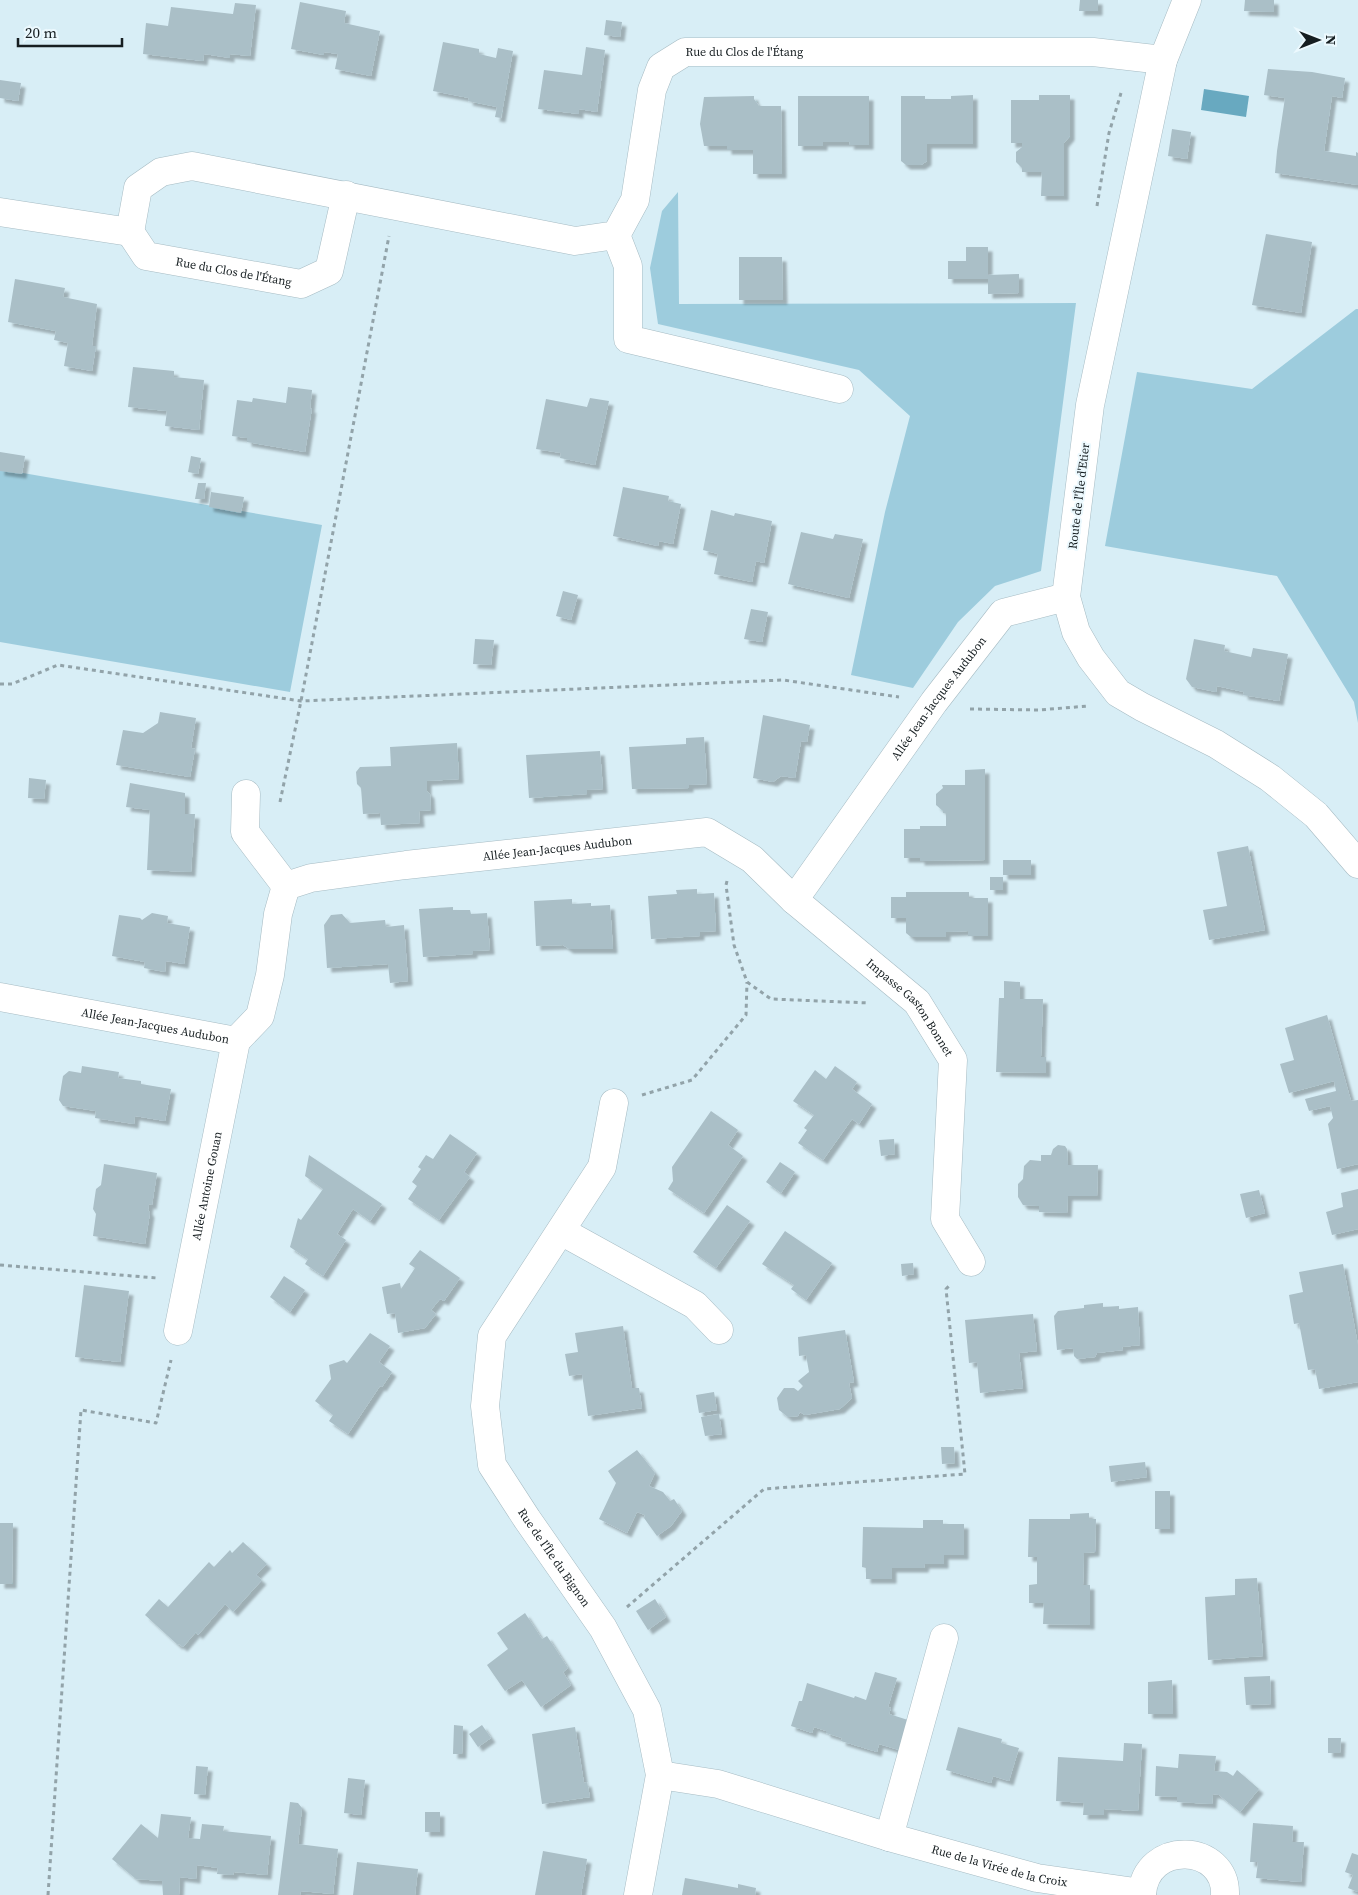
<svg xmlns="http://www.w3.org/2000/svg" width="1358" height="1895" viewBox="0 0 1358 1895" font-family="'Source Serif 4',serif">
  <defs>
    <filter id="shadow"><feDropShadow dx="4.5" dy="4.5" stdDeviation="1" flood-color="#0004"/></filter>
  </defs>
  <rect width="100%" height="100%" fill="#d8eef6"/>
  <path fill="#9dccdd" d="M678,192L679,304L1076,303L1041,571L995,586L958,622L913,688L851,675L885,512L910,416L859,370L658,324L650,268L662,211Z
    M1356,309H1358V723L1354,702L1277,576L1105,546L1137,372L1252,389Z
    M0,469L322,525L290,692L0,642Z"/>
  <path fill="#68a9c0" d="M1204,89L1249,96L1246,117L1201,110Z"/>
  <path fill="#aabfc7" filter="url(#shadow)" d="M1080,0H1098V11H1079Z
    M1245,0H1274V12L1244,11Z
    M300,2L346,11L344,23L380,31L371,76L335,69L338,54L324,52V55L291,49Z
    M235,3L256,5L250,56L230,54V58L204,54L203,61L143,54L146,23L168,26L171,7L233,14Z
    M606,20L622,22L620,37L604,35Z
    M443,42L479,49V54L496,58L498,48L513,51L501,118L495,117L497,107L468,101L469,98L433,91Z
    M586,47L605,50L597,112L579,109V114L538,109L544,70L582,75Z
    M1268,69L1312,72L1345,78L1342,98L1332,96L1324,151L1356,156V152L1358,153V185L1275,173L1277,151L1285,98L1264,95Z
    M0,80L21,83L18,101L0,98Z
    M973,95V144H927V161L921,165H906L901,161V96H925V99H951V96Z
    M1039,95H1070V136L1064,143V196H1041L1042,172H1022V168L1016,162V152L1022,147V143H1011V100H1039Z
    M754,96V99L759,106H781L782,174H753V150H727V146H704L700,124L704,97Z
    M798,96H869V145H849L850,142H823V146H798Z
    M1172,129L1191,132L1187,159L1168,156Z
    M1266,234L1312,242L1301,313L1252,305Z
    M966,247H988V275L1019,274V293L988,294V279H948V261H966Z
    M739,257H782L783,300H739Z
    M15,279L65,288L63,297L97,304L92,346H96L92,371L64,366L68,343L54,340L56,331L8,322Z
    M133,367L174,371V377L204,380L199,430L165,426L167,411L128,407Z
    M288,387L312,390L310,409L312,408L305,452L247,442V438L232,436L237,400L252,402L253,398L286,403Z
    M590,398L609,401L595,465L560,458L561,453L536,449L546,399L587,407Z
    M0,452L25,456L22,474L0,471Z
    M191,456L201,458L198,474L188,472Z
    M198,483H206L204,499H195Z
    M623,487L669,496L668,501L681,504L673,544L659,541L658,546L613,536Z
    M211,492L244,497L241,513L209,507Z
    M711,510L734,516L735,513L772,521L764,563L756,561L752,582L714,574L718,554L703,550Z
    M801,532L833,539L835,534L863,539L849,598L788,584Z
    M563,591L578,595L571,620L556,616Z
    M751,609L768,612L762,642L744,639Z
    M475,639L494,640L491,665L473,664Z
    M1194,639L1225,645L1224,651L1251,657L1253,648L1288,654L1279,701L1243,695L1244,692L1217,686L1216,692L1192,687L1186,679Z
    M160,712L196,718L191,748L195,749L190,777L116,765L123,730L143,733L158,723Z
    M763,715L810,725L807,742L801,741L795,778L781,776L773,782L753,778Z
    M704,737L707,784L689,785V788L632,789L629,747L686,744V738Z
    M457,743L459,779L427,781V791L430,794L431,810L419,811L420,823L381,825L380,813L363,814L361,788L357,784L356,772L360,767L391,766L390,747Z
    M600,751L603,789L587,790V794L529,798L526,755Z
    M985,769V860L920,861V858H904V829H920V826H946V813H943V811L936,805V794L943,788L942,785H965V770Z
    M29,778L46,780L44,799L28,798Z
    M130,783L185,793V814H195L191,872L147,870L150,810L126,807Z
    M1248,846L1265,930L1209,940L1203,910L1227,906L1217,852Z
    M1003,860H1031V875H1003Z
    M990,877H1003V890H990Z
    M697,889V894L714,893L716,931L700,932V936L651,939L648,896L677,894L676,890Z
    M906,892H969V898H988V936H968V931L946,932V937H911L906,933V918H891V897H906Z
    M572,899V904L591,903V906L610,905L613,949H569L563,945L536,946L534,901Z
    M453,907V910H470L471,914L487,913L490,950L473,951V954L423,957L419,909Z
    M152,913L168,916L167,923L190,927L184,964L166,961L165,972L144,968L145,962L112,956L119,915L140,918L142,920Z
    M342,914L350,923L385,920L386,927L404,925L408,981L390,983L388,964L327,968L324,925L331,915Z
    M1004,981L1020,982V999H1043L1041,1057H1046V1073L996,1072L999,998H1004Z
    M1327,1015L1351,1101L1358,1100V1164L1337,1169L1328,1124L1333,1118L1330,1106L1309,1111L1305,1099L1336,1091L1334,1081L1289,1093L1280,1064L1294,1060L1285,1028Z
    M82,1066L119,1072L118,1078L141,1081V1084L171,1089L165,1121L135,1116L134,1124L95,1118L96,1111L63,1106L59,1100L63,1076L69,1071L81,1073Z
    M835,1066L857,1082L852,1089L872,1104L859,1124L852,1119L823,1160L798,1143L807,1130L804,1128L814,1115L793,1101L815,1070L826,1079Z
    M711,1111L738,1130L728,1145L743,1156L704,1213L668,1189L673,1181L672,1167Z
    M450,1134L477,1153L464,1172L470,1177L439,1220L408,1199L417,1186L412,1182L421,1169L418,1167L426,1155L433,1159Z
    M894,1139L895,1154L881,1156L879,1140Z
    M1058,1145L1065,1146L1067,1149L1068,1165H1098L1097,1196H1068L1067,1213L1039,1212V1206L1023,1205L1018,1197V1184L1023,1179L1024,1166L1030,1160L1041,1161V1155H1051L1053,1149Z
    M309,1155L382,1204L370,1221L353,1209L337,1234L346,1240L323,1276L305,1264L308,1259L290,1247L298,1218L301,1220L323,1189L305,1176Z
    M780,1162L795,1172L781,1193L766,1182Z
    M104,1164L157,1173L152,1205L149,1204L148,1210L150,1213L145,1244L93,1236L96,1214L93,1209L96,1189L101,1185Z
    M1358,1189V1229L1332,1235L1326,1212L1343,1207L1341,1193Z
    M1259,1190L1265,1213L1246,1218L1240,1194Z
    M727,1205L750,1221L716,1268L693,1252Z
    M785,1231L832,1263L806,1300L791,1289L794,1285L762,1264Z
    M420,1250L460,1278L444,1301L440,1299L431,1310L436,1314L425,1328L398,1333L395,1313L387,1314L382,1287L400,1283L401,1289L415,1268L409,1264Z
    M913,1263L914,1274L902,1276L901,1264Z
    M1343,1264L1358,1345V1382L1319,1389L1315,1369L1308,1370L1299,1323L1294,1324L1289,1295L1303,1292L1299,1272Z
    M284,1276L305,1290L290,1312L270,1297Z
    M84,1285L129,1291L120,1362L75,1357Z
    M1103,1303V1307L1119,1306V1309L1138,1307L1140,1345L1122,1347L1123,1350L1097,1353L1095,1357L1077,1359L1074,1356L1073,1348L1057,1350L1054,1316L1058,1311L1084,1308V1305Z
    M1033,1314L1037,1351L1019,1353L1023,1388L980,1393L977,1362L969,1363L965,1320Z
    M623,1326L632,1388H639L642,1408L588,1416L582,1374L569,1376L565,1354L578,1352L575,1333Z
    M845,1330L854,1382L849,1383L852,1398L840,1409L805,1415L800,1412L798,1416L788,1417L779,1410L777,1398L784,1388H794L798,1391L803,1386L798,1381L809,1372L806,1355L799,1356L798,1337Z
    M370,1333L390,1346L379,1362L392,1372L382,1387L380,1386L348,1434L329,1421L333,1415L315,1401L331,1379L329,1365L344,1360L347,1363Z
    M714,1392L717,1410L699,1413L696,1395Z
    M719,1414L722,1434L705,1436L701,1417Z
    M941,1447H954L955,1463L942,1464Z
    M637,1450L655,1473L649,1486L663,1492L670,1501L674,1499L682,1511L671,1526L657,1536L644,1518L645,1515L637,1512L627,1533L599,1519L616,1483L608,1471Z
    M1145,1462L1147,1477L1111,1482L1109,1466Z
    M1155,1491H1170V1529H1155Z
    M1089,1513V1519H1096L1095,1552L1084,1553L1083,1585H1090V1625L1043,1624L1044,1603H1029V1585L1037,1584V1557H1028L1029,1519H1070V1514Z
    M923,1520H943V1524H964V1555H944V1564H925L924,1568H892V1579H866V1568L862,1567L863,1527L923,1528Z
    M0,1523H13L12,1584H0Z
    M243,1542L267,1564L256,1575L262,1580L233,1612L225,1604L198,1635L196,1632L183,1647L179,1644L178,1645L145,1615L159,1599L168,1607L209,1562L214,1567L230,1550L232,1553Z
    M1257,1578L1263,1656L1208,1660L1205,1597L1235,1595V1579Z
    M655,1599L666,1617L648,1630L636,1611Z
    M525,1613L542,1639L547,1636L568,1668L563,1672L571,1685L541,1707L522,1680L505,1691L487,1665L508,1649L497,1633Z
    M875,1672L897,1678L888,1707L891,1708L889,1714L908,1720L899,1750L879,1744L877,1752L841,1741L842,1738L826,1733V1731L814,1727L812,1733L791,1726L799,1701H802L807,1683L854,1698L855,1696L866,1700Z
    M1270,1676L1271,1704L1246,1705L1244,1677Z
    M1172,1680L1173,1714H1148V1682Z
    M454,1725L463,1726L462,1754H453Z
    M482,1725L491,1738L478,1747L469,1734Z
    M575,1727L584,1783L587,1782L590,1797L542,1804L532,1734Z
    M958,1727L1002,1739L1001,1743L1019,1748L1009,1781L993,1776L991,1783L946,1770Z
    M1328,1738H1341L1340,1753H1328Z
    M1124,1743L1142,1744L1138,1811L1104,1809V1815H1083L1084,1803L1056,1801L1058,1757L1123,1761Z
    M1179,1754L1216,1756L1214,1771L1227,1772L1233,1776L1237,1770L1259,1789L1240,1812L1219,1795L1213,1794L1212,1804L1177,1802V1797L1155,1796L1156,1766L1178,1768Z
    M196,1766L208,1767L205,1795L194,1794Z
    M348,1778L365,1780L361,1815L344,1813Z
    M290,1802L298,1803L302,1808L298,1844L338,1849L333,1894L301,1891L300,1895H278Z
    M425,1812H440V1832H425Z
    M161,1814L191,1817L188,1838L200,1839L202,1824L224,1826L223,1831L271,1836L267,1875L234,1872L233,1875L217,1874L218,1868L197,1865L196,1879L180,1877L179,1895H163L162,1881L136,1879L112,1859L141,1824L158,1838Z
    M1253,1823L1293,1826L1292,1842H1304L1301,1882L1256,1878L1258,1862H1250Z
    M543,1851L587,1859L581,1895H535Z
    M1352,1853L1358,1855V1892L1348,1888L1353,1875L1345,1872Z
    M357,1862L418,1869L415,1895H353Z
    M685,1878L738,1888V1884L756,1888L755,1895H682Z"/>
  <g fill="none" stroke-linecap="round" stroke-linejoin="round">
    <g stroke="#a6bbc3" stroke-width="29">
      <g id="minor">
        <path d="M1187,0L1163,60L1090,405L1066,597L1076,632L1091,658L1118,693L1142,707L1216,744L1270,778L1316,815L1358,864"/>
        <path id="s1" d="M0,212L130,232L138,188L161,172L192,166L575,241L616,235L635,200L652,90L661,67L685,52H1093L1163,60"/>
        <path id="s2" d="M130,232L146,256L301,284L329,271L346,195"/>
        <path d="M616,235L628,266V339L839,389"/>
        <path d="M246,794L245,832L286,886"/>
        <path id="s3" d="M794,900L917,1002L953,1060L945,1219L971,1262"/>
        <path id="s4" d="M0,997L236,1041L260,1016L270,975L278,914L286,886L311,878L406,865L707,832L752,859L794,900L934,702L1003,613L1066,597"/>
        <path id="s5" d="M614,1103L602,1167L492,1336L485,1406L492,1465L527,1519L603,1628L647,1710L660,1775L638,1895"/>
        <path d="M561,1231L695,1305L719,1330"/>
        <path id="s6" d="M178,1331L236,1041"/>
        <path id="s7" d="M660,1775L718,1784L889,1837L1037,1878L1142,1893"/>
        <path d="M889,1837L944,1638"/>
        <path d="M1142,1895C1145,1839 1227,1843 1225,1895"/>
      </g>
    </g>
    <path stroke="#92a3a9" stroke-width="3" stroke-dasharray="4 4" stroke-linecap="butt" d="M1097,206L1109,133L1121,93
      M0,684H12L58,665L301,701L783,680L899,697
      M970,709L1039,710L1088,706
      M280,802L301,701L389,236
      M727,881L726,885L734,945L747,982L771,999L869,1003
      M642,1095L692,1080L746,1015L747,982
      M0,1265L157,1278
      M627,1607L764,1489L965,1474L946,1289L950,1285
      M48,1895L81,1410L156,1423L171,1360"/>
    <use href="#minor" stroke="#fff" stroke-width="28"/>
  </g>
  <g text-anchor="middle" dominant-baseline="central" stroke-width="4" stroke-linejoin="round" paint-order="stroke">
    <g font-size="12" fill="#161e21" stroke="#ecf9fe">
      <text stroke="none"><textPath href="#s1" startOffset="931">Rue du Clos de l'Étang</textPath></text>
      <text stroke="none"><textPath href="#s2" startOffset="118">Rue du Clos de l'Étang</textPath></text>
      <text transform="translate(1079 496) rotate(-83)">Route de l'Île d'Etier</text>
      <text stroke="none"><textPath href="#s4" startOffset="1192">Allée Jean-Jacques Audubon</textPath></text>
      <text stroke="none"><textPath href="#s4" startOffset="682">Allée Jean-Jacques Audubon</textPath></text>
      <text stroke="none"><textPath href="#s3" startOffset="159">Impasse Gaston Bonnet</textPath></text>
      <text stroke="none"><textPath href="#s4" startOffset="158">Allée Jean-Jacques Audubon</textPath></text>
      <text stroke="none"><textPath href="#s6" startOffset="148">Allée Antoine Gouan</textPath></text>
      <text stroke="none"><textPath href="#s5" startOffset="508">Rue de l'Île du Bignon</textPath></text>
      <text stroke="none"><textPath href="#s7" startOffset="352">Rue de la Virée de la Croix</textPath></text>
    </g>
  </g>
  <g transform="translate(1318 40) rotate(90)" stroke="#ecf9fe" stroke-width="4" paint-order="stroke">
  <path d="M0-4L9 19L0 12L-9 19Z" fill="#161e21"/>
  <text y="-8" font-size="14" font-weight="bold" text-anchor="middle" fill="#161e21">N</text>
  </g>
  <path d="M18 38v8h104v-8" fill="none" stroke="#161e21" stroke-width="2.5"/>
  <text x="25" y="38" font-size="15" fill="#161e21" stroke="#ecf9fe" stroke-width="4" paint-order="stroke">20 m</text>
</svg>
